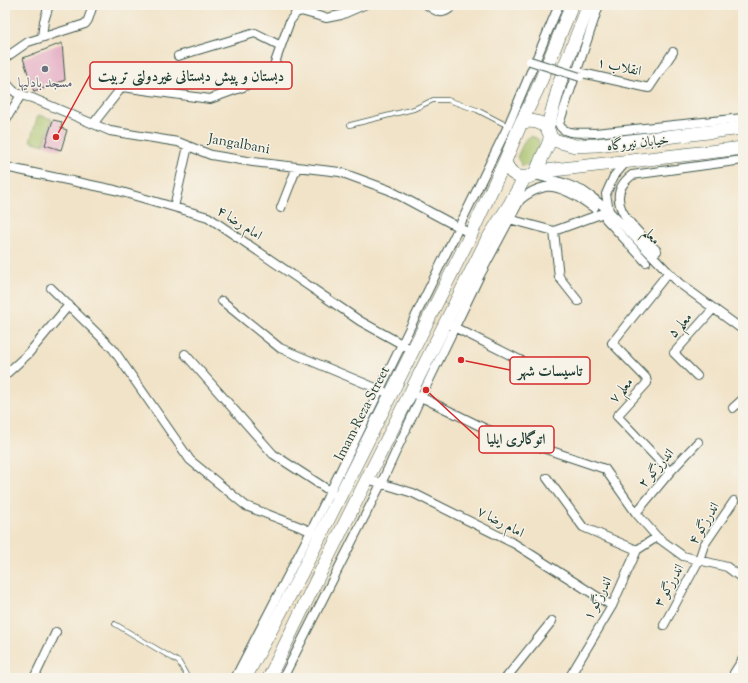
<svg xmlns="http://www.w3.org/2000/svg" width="748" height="683" viewBox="0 0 748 683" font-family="'Sorts Mill Goudy',Amiri,serif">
  <rect width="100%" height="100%" fill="#f7f3e8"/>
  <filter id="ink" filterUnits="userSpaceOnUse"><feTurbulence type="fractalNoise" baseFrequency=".025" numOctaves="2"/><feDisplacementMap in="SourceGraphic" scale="8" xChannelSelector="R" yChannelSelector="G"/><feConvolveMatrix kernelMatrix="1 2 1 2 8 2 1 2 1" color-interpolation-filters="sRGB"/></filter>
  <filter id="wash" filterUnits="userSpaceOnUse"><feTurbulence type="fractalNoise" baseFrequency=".012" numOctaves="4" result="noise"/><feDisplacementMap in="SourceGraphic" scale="16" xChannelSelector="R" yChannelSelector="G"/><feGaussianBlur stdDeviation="0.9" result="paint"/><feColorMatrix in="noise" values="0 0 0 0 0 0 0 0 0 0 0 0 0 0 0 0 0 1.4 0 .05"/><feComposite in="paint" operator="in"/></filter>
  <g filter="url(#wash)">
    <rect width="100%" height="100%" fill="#f1e3c8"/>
    <path fill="#a5c067" stroke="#627e4e" d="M38,115L52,119L44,145L30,141Z
      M531,136L538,139C542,151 535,164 522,166L517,157L525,140Z"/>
    <g id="blocks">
      <path fill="#e4abc4" d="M62,43L65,80L34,92L23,58Z
        M53,120L62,122L61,128L67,130L61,150L45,145Z"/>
    </g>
  </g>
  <g filter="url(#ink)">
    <use href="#blocks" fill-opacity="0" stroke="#3e564a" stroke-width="1"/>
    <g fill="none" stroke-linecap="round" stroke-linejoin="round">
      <g stroke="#3e564a" stroke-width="5.5">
        <path id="lane" d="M350,125L414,109L433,100H448L477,110L508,126
          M115,624L179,662L188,678"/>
      </g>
      <g stroke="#3e564a" stroke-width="10">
        <path id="street" d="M427,5C438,13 443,16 454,5
          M599,5L559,124C563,136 584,132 595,133L743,118
          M42,37L44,21L49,5
          M178,56L255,33L281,46
          M5,58L28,42L85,24L88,20L93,5
          M573,71L649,88L673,52
          M5,81C14,93 16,94 32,98L110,131L178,142L211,155L253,162L340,172L389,190L471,234
          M5,121L21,95
          M93,124L122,87L210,99L243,87L265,75L273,68L290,21L296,13L301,11L326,18L341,15L364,5
          M5,167L115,190L208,217L360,321L407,347
          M535,175L564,183L583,191L593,198L609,211L679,283L743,330
          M174,207L188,146
          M281,208L297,167
          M609,211L606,194L614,176L626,162
          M505,218L554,231L609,211
          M606,219L646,262
          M554,231L559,277L578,301
          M657,251C638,231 598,201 632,175L743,160
          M668,273L612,343L646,378L647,383L617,416L670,472
          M51,288L113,349L190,460L246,506L316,533
          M222,301L280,348L383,391
          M450,325L536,368
          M185,354L273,454L333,493
          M5,375L28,354L69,305
          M697,376L674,353L713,309
          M417,395L486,429L605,469L636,513L657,537L683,556L727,567L743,579
          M733,408L743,399
          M547,478L583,527L637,550
          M367,479L413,493L515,544L612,606
          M636,513L670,472L698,442
          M664,625L699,560L704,545L734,501
          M734,673L743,659
          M34,678L56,632
          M235,678L311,531L508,126L559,5
          M283,678L380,486L421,397L480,275L520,200C528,193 535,189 545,187C560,185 583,200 594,208
          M506,678L552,621
          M569,678L612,606L637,550L657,537"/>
      </g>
      <g stroke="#3e564a" stroke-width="14">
        <path id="primary" d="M521,123C532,119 549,122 550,137C550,144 543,154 541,160C539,165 537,171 534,174C522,183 508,173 505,161L521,123L537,90L572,5
          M547,129L564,68L589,5
          M550,139L575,146L596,145L743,128
          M536,172L743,148
          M245,678L300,576L471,234L505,161
          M269,678L315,583L486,242L510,204L525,177"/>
      </g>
      <use href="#lane" stroke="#fff" stroke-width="4"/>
      <use href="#street" stroke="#fff" stroke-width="8"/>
      <use href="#primary" stroke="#fff" stroke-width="13"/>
      <g stroke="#3e564a" stroke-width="10" stroke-linecap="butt">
        <path id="street-bridge" d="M530,61L580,77"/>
      </g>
      <use href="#street-bridge" stroke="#fff" stroke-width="8"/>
    </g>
  </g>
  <circle fill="#6b7280" stroke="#f7f3e8" stroke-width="1.5" cx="45" cy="69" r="4"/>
  <g text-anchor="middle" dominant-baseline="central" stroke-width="3" stroke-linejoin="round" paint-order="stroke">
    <g font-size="14" fill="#1f3d34" stroke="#f7f3e8">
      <text transform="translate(619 68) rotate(12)">انقلاب ۱</text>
      <text transform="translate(638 144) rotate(-6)">خیابان نیروگاه</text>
      <text transform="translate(239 145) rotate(10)">Jangalbani</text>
      <text transform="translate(239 224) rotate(33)">امام رضا ۴</text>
      <text transform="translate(651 237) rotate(46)">معلم</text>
      <text transform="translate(681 326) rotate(-48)">معلم ۵</text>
      <text transform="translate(622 391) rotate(-49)">معلم ۷</text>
      <text transform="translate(363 414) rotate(-63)">Imam Reza Street</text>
      <text transform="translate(657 469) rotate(-49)">اندرزگو ۲</text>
      <text transform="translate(500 523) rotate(28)">امام رضا ۷</text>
      <text transform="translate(705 524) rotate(-59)">اندرزگو ۴</text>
      <text transform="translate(670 586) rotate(-61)">اندرزگو ۳</text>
      <text transform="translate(599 599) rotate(-63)">اندرزگو ۱</text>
    </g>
    <g font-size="14" fill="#5b616d" stroke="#f7f3e8">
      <text x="45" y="84">مسجد بادلیها</text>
    </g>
  </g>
  <path fill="none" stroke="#d62828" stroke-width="1.5" d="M56 137L90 75M461 360L510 370M426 390L479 439"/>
  <g fill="#d62828" stroke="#f7f3e8" stroke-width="1.5">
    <circle cx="56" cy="137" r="4"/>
    <circle cx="461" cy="360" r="4"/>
    <circle cx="426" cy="390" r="4"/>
  </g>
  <g fill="#f7f3e8" stroke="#d62828" stroke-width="1.5">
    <rect x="90" y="62" width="202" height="27" rx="4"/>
    <rect x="510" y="357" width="80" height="27" rx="4"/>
    <rect x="479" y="426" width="75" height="27" rx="4"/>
  </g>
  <g font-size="15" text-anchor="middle" font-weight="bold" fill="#1f3d34">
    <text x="191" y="81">دبستان و پیش دبستانی غیردولتی تربیت</text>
    <text x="550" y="376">تاسیسات شهر</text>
    <text x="516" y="444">اتوگالری ایلیا</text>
  </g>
  <rect width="748" height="683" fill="none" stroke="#f7f3e8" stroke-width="20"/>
</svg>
